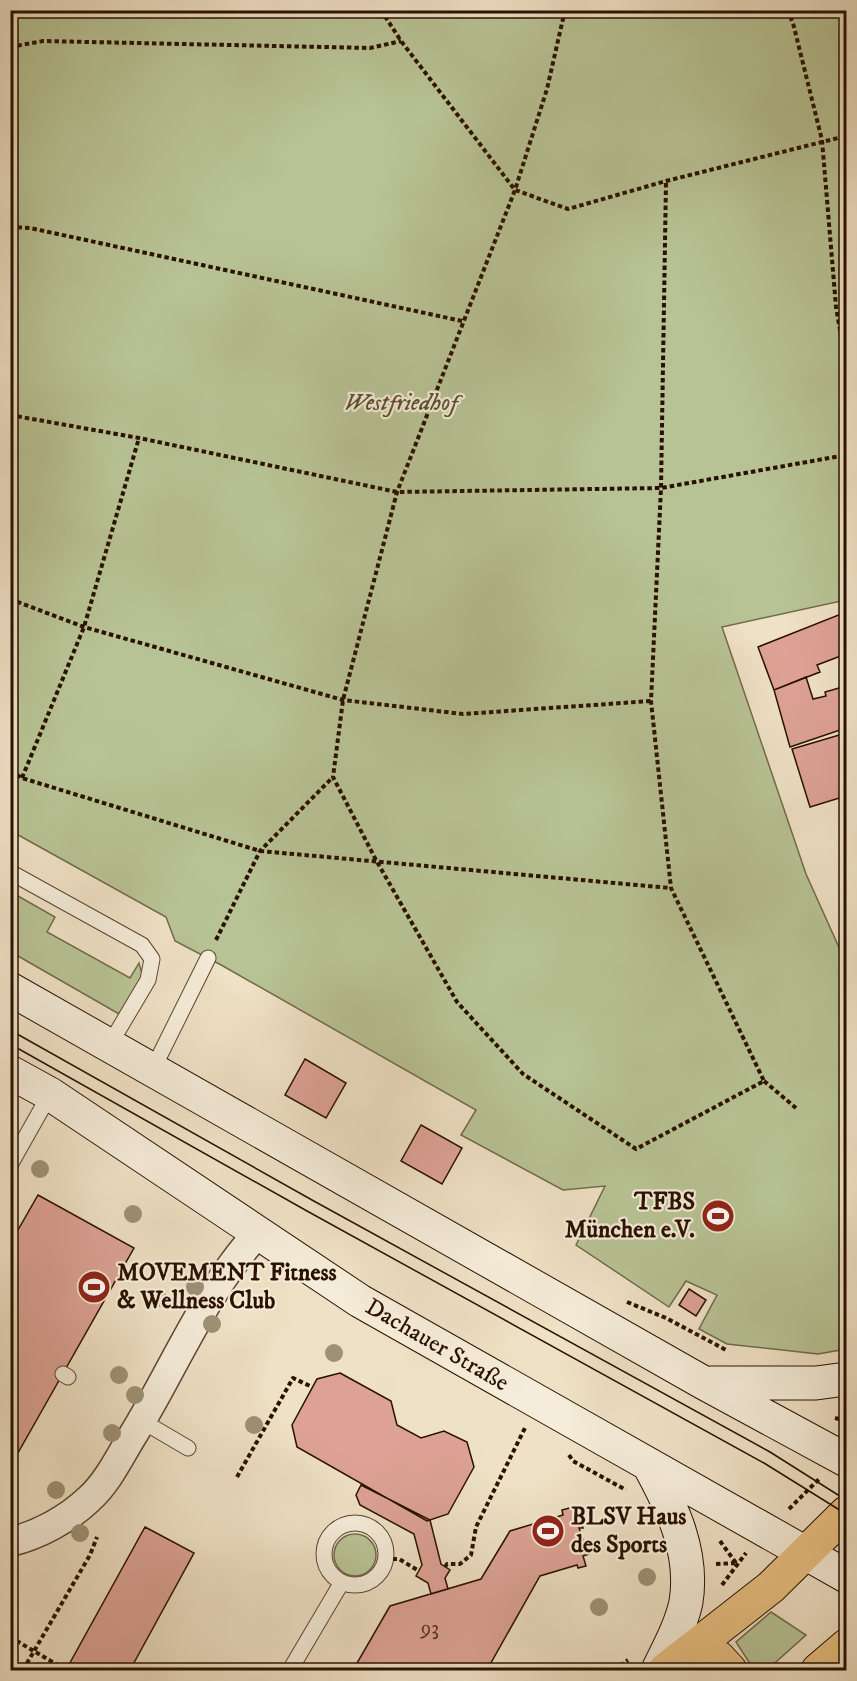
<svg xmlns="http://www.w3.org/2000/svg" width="857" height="1681" viewBox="0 0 857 1681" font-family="'IM FELL DW Pica',serif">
  <rect width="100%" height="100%" fill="#efe1c5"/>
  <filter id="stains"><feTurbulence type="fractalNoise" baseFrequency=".00333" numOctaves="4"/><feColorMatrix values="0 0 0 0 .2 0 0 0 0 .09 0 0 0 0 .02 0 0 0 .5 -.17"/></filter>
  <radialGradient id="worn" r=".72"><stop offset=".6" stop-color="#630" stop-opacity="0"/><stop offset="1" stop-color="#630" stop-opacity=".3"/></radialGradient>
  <path fill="#b8c395" stroke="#706a4a" stroke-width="1.5" d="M11,11H846V561L840,563L846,583V600L722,627L806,874L846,963V1349L818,1354L727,1344L699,1329L717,1295L686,1281L669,1307L576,1245L605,1186L563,1190L461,1135L476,1110L223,966L175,941L166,917L11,831Z
    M11,892L55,917L47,932L130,978L139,963L143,977L119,1014L11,952Z
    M334 1555a21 21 0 1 1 42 0a21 21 0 1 1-42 0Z
    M771,1612L806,1635L767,1670H754L736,1642Z"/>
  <path fill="#dda295" stroke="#291000" stroke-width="1.5" d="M846,612V654L817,665L820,672L774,690L758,647Z
    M806,677L813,699L826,696L825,692L846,686V728L790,747L774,690Z
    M846,733V796L810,807L792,749Z
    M305,1059L346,1083L326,1118L285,1095Z
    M421,1125L462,1148L442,1184L401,1161Z
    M38,1195L134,1248L10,1467V1244Z
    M689,1289L706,1300L696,1316L679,1305Z
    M340,1373L391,1401L397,1425L421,1438L444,1431L467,1442L474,1467L448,1514L427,1521L297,1447L292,1425L317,1379Z
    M361,1485L430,1520L441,1564L450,1570L445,1578L448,1589L431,1594L428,1583L416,1576L422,1565L414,1534L360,1505L356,1495Z
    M577,1506L583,1528H579L581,1534L589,1554L583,1556L586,1566L578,1568L577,1565L540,1576L488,1668L478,1670H353L390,1606L481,1579L510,1531L563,1515L562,1510Z
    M145,1527L194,1553L130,1670H66Z"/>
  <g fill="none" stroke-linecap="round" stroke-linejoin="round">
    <g stroke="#5a4431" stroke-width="17">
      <path id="service" d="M10,872L142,945L152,959L148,980L110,1044
        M153,1069L208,958
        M10,1165L50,1094
        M63,1374L68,1377
        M142,1421L188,1448
        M324 1554a31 31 0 1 1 62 0a31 31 0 1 1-62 0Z
        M290,1670L342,1582"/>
    </g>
    <g stroke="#5a4431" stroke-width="31">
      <path id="minor" d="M10,1542C39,1535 68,1519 89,1499C108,1482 120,1456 133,1435C173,1370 205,1291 257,1234"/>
    </g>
    <g stroke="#291000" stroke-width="35">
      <path id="secondary" d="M10,989L704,1383L846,1460
        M10,1072L50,1094L360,1301L846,1576
        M711,1383H816L846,1379
        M649,1465C672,1507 694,1552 686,1602C681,1626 668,1649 658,1670"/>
    </g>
    <g stroke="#291000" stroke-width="35">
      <path id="primary" d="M689,1653L718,1657L730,1670
        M665,1670L771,1587L846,1513
        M818,1670L846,1646"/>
    </g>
    <path stroke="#291000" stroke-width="4" stroke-dasharray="4.5 3" stroke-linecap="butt" d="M381,10L401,41L515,190L568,209L666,181L846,136
      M565,10L547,89L515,190L397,492L343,700L333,777L376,860L457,1002L523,1074L636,1149L764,1081L671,888L651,701L661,488L666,181
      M787,10L793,23L822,140L836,307L846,364
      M10,47L43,41L370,48L401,41
      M10,227L30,228L462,321
      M10,415L139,438L397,492L661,488L846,455
      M10,599L84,627L343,700L463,714L651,701
      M10,771L22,778L260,851L670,888
      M22,778L84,627L139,438
      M216,940L260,851L333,777
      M764,1081L796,1108
      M627,1302L666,1318L728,1351
      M835,1418L846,1421
      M569,1455L573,1461L626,1490
      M237,1477L293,1378L312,1387
      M789,1509L820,1478
      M720,1541L736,1563
      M385,1559H399L419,1571
      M716,1564L736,1563
      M445,1567L447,1564H460L471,1555L476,1527L525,1428
      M722,1585L746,1553
      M10,1637L66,1670
      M23,1670L90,1555L97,1537
      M614,1670L628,1660"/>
    <use href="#service" stroke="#f5ecd9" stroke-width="15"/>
    <use href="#minor" stroke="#f5ecd9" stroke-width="28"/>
    <use href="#secondary" stroke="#f5ecd9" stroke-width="33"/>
    <use href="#primary" stroke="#e8c082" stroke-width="33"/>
    <path stroke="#291000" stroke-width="1.5" d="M10,1030L312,1200L770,1452L846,1500
      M10,1044L307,1211L764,1463L846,1514"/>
  </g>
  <g fill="#9e9175">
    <circle cx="40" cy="1169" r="9"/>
    <circle cx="133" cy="1214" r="9"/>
    <circle cx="195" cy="1287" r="9"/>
    <circle cx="158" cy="1298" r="9"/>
    <circle cx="212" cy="1324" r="9"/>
    <circle cx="334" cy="1353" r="9"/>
    <circle cx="119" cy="1375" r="9"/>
    <circle cx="135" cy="1395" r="9"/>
    <circle cx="254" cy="1425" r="9"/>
    <circle cx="112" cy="1433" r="9"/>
    <circle cx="56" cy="1490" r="9"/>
    <circle cx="80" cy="1533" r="9"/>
    <circle cx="647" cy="1577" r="9"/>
    <circle cx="599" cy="1607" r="9"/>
  </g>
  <defs>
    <g id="stadium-disc" transform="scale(1.725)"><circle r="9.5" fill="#8f2418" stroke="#f5ecd9"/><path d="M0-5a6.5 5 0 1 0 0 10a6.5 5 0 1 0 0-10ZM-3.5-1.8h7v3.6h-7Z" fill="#fff"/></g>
  </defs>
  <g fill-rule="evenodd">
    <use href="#stadium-disc" x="718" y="1216"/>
    <use href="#stadium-disc" x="94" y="1287"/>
    <use href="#stadium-disc" x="548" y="1531"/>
  </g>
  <g text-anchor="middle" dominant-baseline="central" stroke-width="4.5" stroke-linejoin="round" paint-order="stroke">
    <g font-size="21" fill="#563425">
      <text x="430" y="1629">93</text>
    </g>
    <g font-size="24" font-style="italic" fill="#5b4f34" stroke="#f5ecd9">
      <text x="401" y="403">Westfriedhof</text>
    </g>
    <g font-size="24" font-weight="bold" fill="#291000" stroke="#f5ecd9" text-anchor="start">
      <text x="695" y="1202" text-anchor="end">TFBS<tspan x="695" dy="28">München e.V.</tspan></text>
      <text x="117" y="1273">MOVEMENT Fitness<tspan x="117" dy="28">&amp; Wellness Club</tspan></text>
      <text x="571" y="1517">BLSV Haus<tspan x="571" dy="28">des Sports</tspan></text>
    </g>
    <g font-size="24" fill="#291000" stroke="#f5ecd9">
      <text transform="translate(437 1345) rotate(30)">Dachauer Straße</text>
    </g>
  </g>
  <rect width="857" height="1681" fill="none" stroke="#efe1c5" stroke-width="36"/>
  <rect x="12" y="12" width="833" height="1657" fill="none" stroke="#291000" stroke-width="3"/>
  <rect x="18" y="18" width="821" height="1645" fill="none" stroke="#291000" stroke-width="1.5"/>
  <rect width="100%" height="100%" filter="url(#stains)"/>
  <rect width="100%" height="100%" fill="url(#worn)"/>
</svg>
